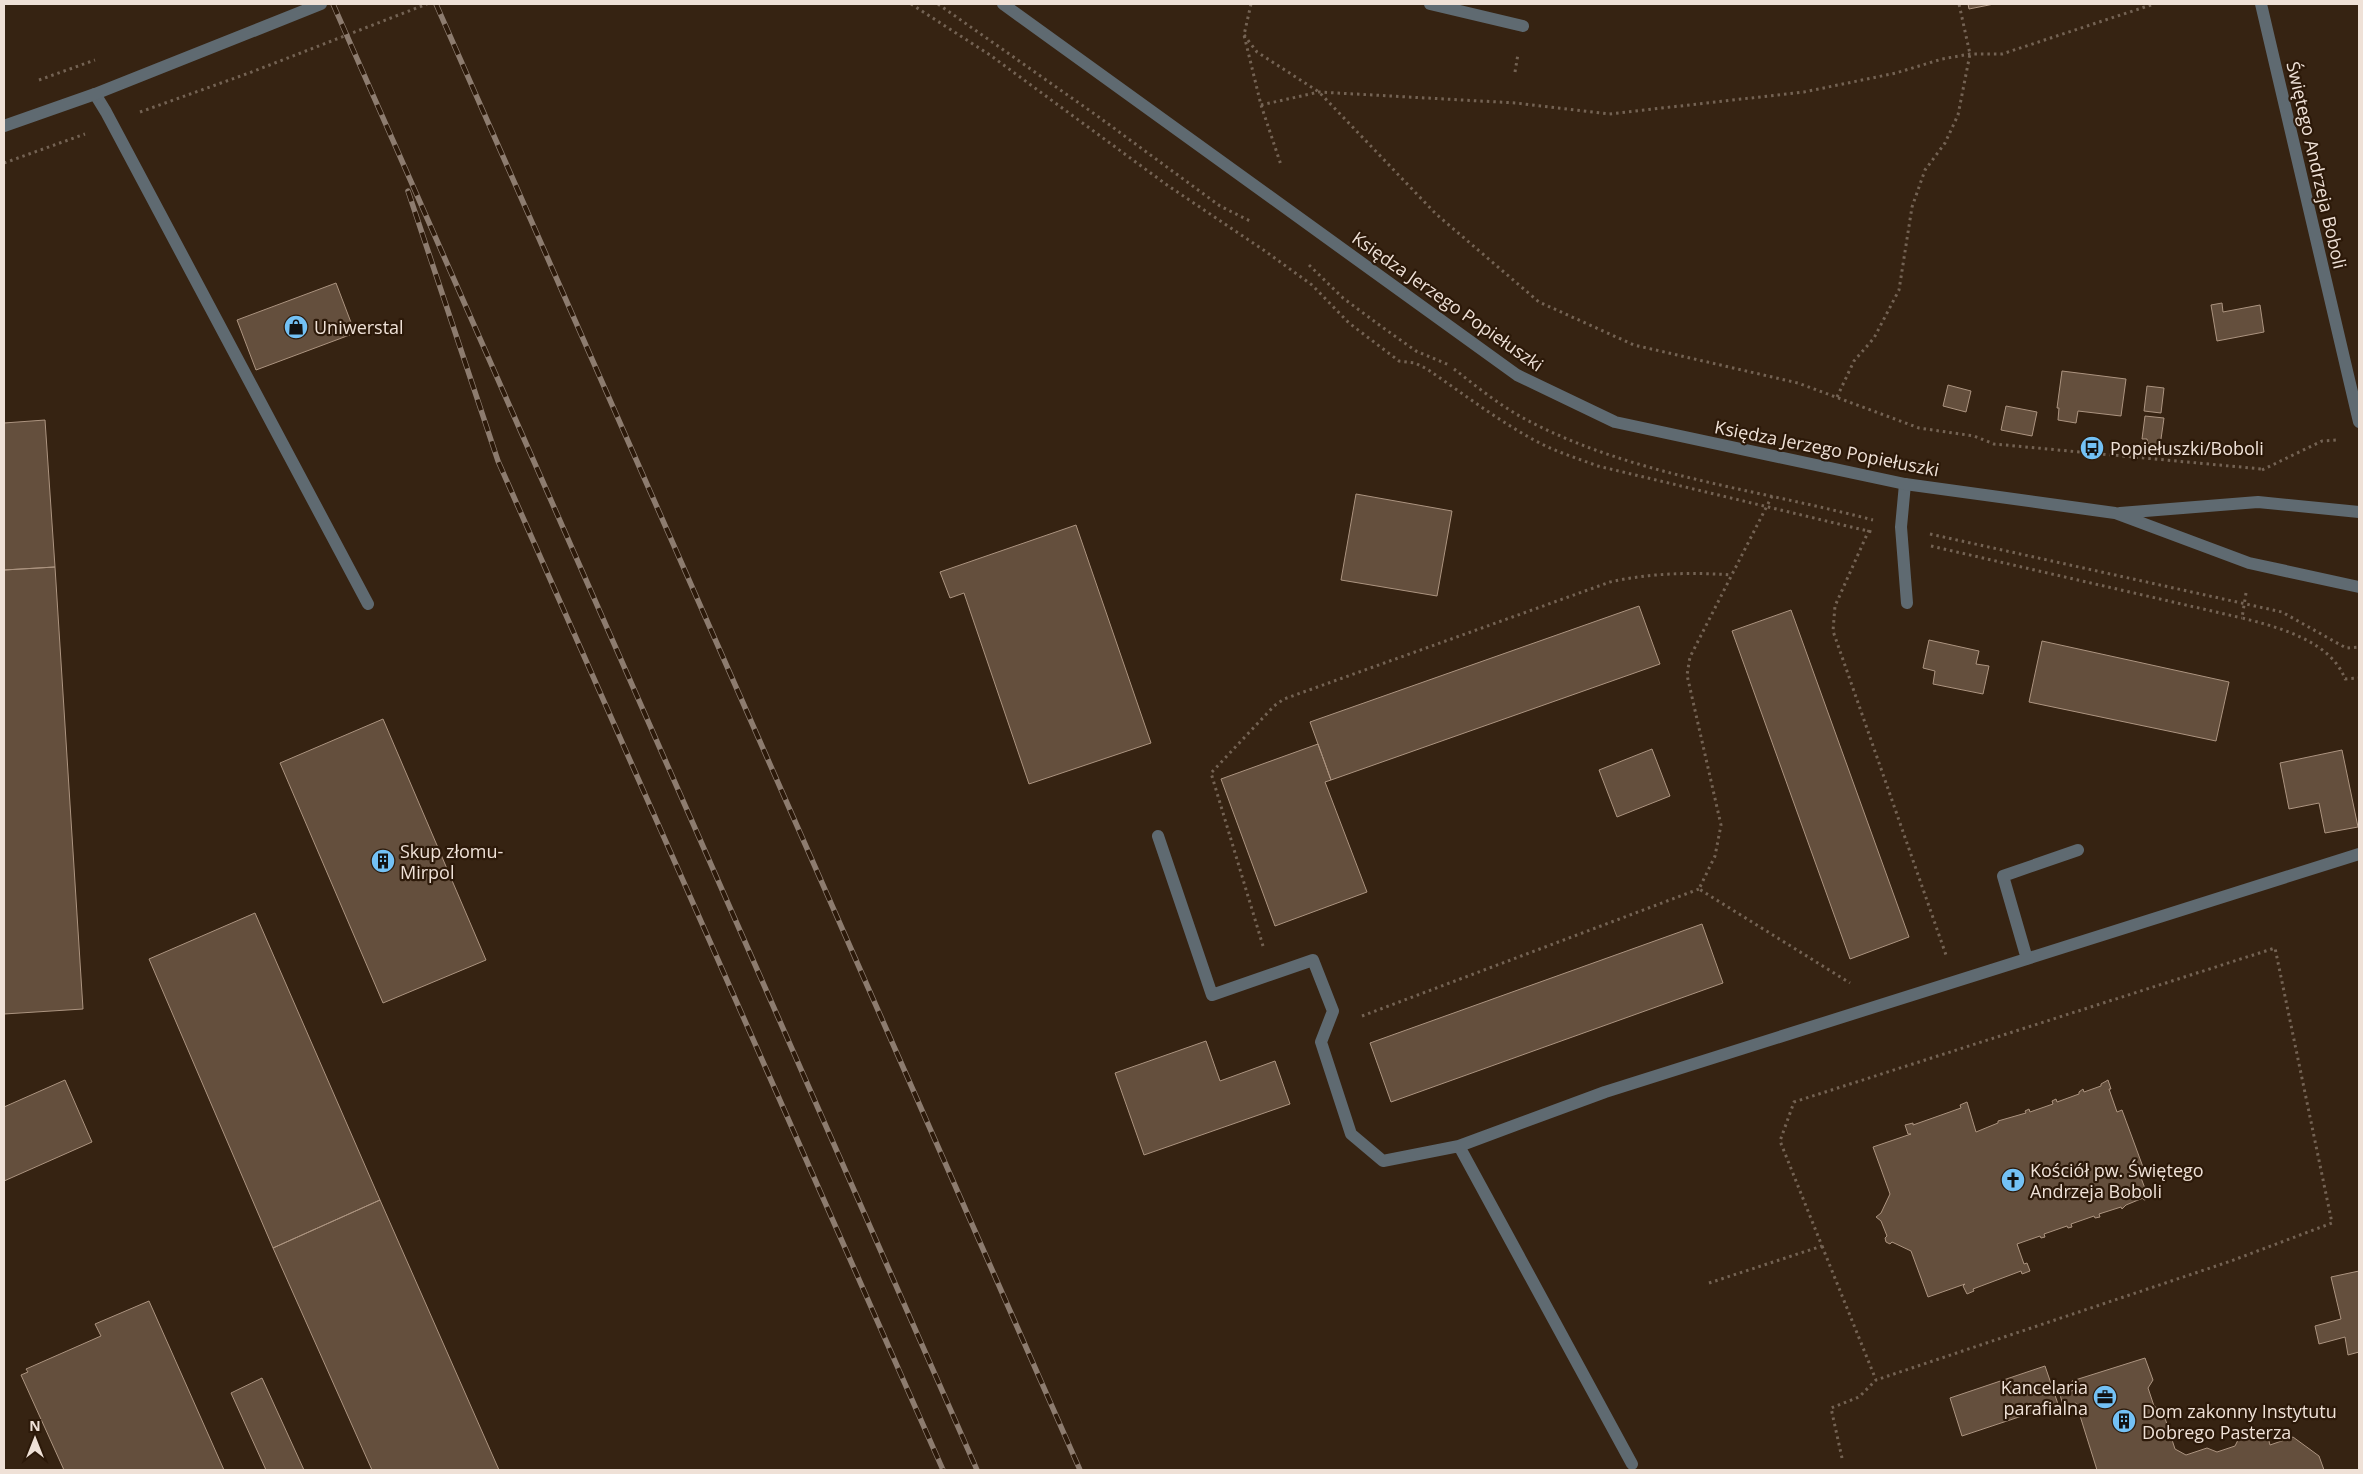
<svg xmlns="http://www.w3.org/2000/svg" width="2363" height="1474" viewBox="0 0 2363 1474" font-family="'Open Sans',sans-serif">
  <rect width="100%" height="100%" fill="#362312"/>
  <path fill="#644f3d" stroke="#ac9480" d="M1968,4H1994L1969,9Z
    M336,283L355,333L256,370L237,320Z
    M2222,303L2223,312L2260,305L2264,332L2217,341L2211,305Z
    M2062,371L2126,379L2121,416L2078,411L2076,423L2058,420L2059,408H2057Z
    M1948,385L1971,391L1966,412L1943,406Z
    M2147,386L2164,388L2161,413L2144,411Z
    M2006,406L2037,412L2032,436L2001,430Z
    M2145,416L2164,418L2160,446L2148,444L2147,439H2142Z
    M45,420L55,567L4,570V423Z
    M1356,494L1452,511L1437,596L1341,580Z
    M1076,525L1151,743L1029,784L964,593L950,598L940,572Z
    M55,567L83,1009L4,1014V570Z
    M1639,606L1660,664L1331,780L1310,722Z
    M1791,610L1909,937L1850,959L1732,631Z
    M1929,640L1979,651L1976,664L1989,666L1983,694L1933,684L1935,671L1923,668Z
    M2042,641L2229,682L2216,741L2029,702Z
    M383,719L486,960L383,1003L280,763Z
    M1318,744L1331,780L1325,782L1367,892L1275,926L1221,779Z
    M1652,749L1670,796L1617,817L1599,770Z
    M2342,750L2358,827L2325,833L2319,803L2289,809L2280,763Z
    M255,913L380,1200L273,1248L149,959Z
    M1702,924L1723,983L1391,1102L1370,1043Z
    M1206,1041L1220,1081L1275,1061L1290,1104L1144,1155L1115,1073Z
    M65,1080L92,1142L4,1181V1107Z
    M2108,1080L2111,1089H2109L2117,1112L2122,1110L2143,1167L2138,1170L2146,1191L2148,1190L2151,1198L2144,1200L2143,1198L2126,1205L2122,1209L2121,1207L2099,1214L2100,1217L2095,1218L2094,1216L2071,1224L2072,1227L2068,1228L2067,1226L2044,1234L2045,1237L2041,1238L2040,1236L2017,1244L2024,1264L2027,1263L2030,1271L2022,1274L2021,1271L1973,1289L1974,1291L1967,1294L1963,1286L1965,1284L1928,1297L1911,1251L1892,1242L1890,1244L1886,1242L1885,1238L1887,1236L1881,1221L1876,1217L1881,1213L1890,1194L1873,1147L1911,1134H1908L1905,1125L1913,1123V1125L1961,1108L1960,1105L1967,1102L1976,1132L1998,1123V1121L2026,1113L2025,1111L2029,1109L2030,1112L2053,1104L2052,1101L2056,1099L2057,1102L2079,1094V1092L2083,1089L2084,1092L2101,1086V1084Z
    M380,1200L499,1470H372L273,1248Z
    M2359,1271V1352L2348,1355L2345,1337L2319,1344L2315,1326L2341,1319L2331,1277Z
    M149,1301L224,1470H64L21,1375L28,1372L26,1369L101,1336L95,1324Z
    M2145,1358L2153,1380L2148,1388L2154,1406L2163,1412L2175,1449L2186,1455L2207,1448L2217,1452L2235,1446L2239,1438L2266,1430L2270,1445L2293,1437L2319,1456L2324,1470H2097L2076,1403L2064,1408L2060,1395L2074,1390L2072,1381Z
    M2045,1366L2058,1404L1962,1436L1950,1398Z
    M262,1378L304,1470H266L231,1393Z"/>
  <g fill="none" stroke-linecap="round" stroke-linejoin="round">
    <path stroke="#746354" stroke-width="3" stroke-dasharray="2.5 4" stroke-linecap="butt" d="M911,4L990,55L1167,185L1265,251L1312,285L1349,323L1399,361L1415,363L1427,369C1462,393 1496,419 1534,440C1554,451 1576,458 1598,466L1872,532
      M938,4L1096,115L1220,206L1250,221
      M1251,4L1244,35L1261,105L1281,165
      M1244,35L1257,52L1319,92L1436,214L1539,302L1634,345L1798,383L1919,428L1974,436L1994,444L2262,469
      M1515,72L1518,54
      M39,80L95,60
      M1261,105L1319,92L1516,103L1609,114L1804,92L1896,73L1942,59L1970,54H2002L2154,4
      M140,112L249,73L427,4
      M4,163L85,134
      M1309,265L1343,298L1382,327L1416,351L1449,365
      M1454,369C1476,386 1499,405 1525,419C1632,476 1757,489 1873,520
      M1837,397L1854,361L1874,338L1899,290L1912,207L1925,170L1945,143L1958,115L1970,54L1959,4
      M2262,470L2322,441L2336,440
      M1772,496L1690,657L1687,675L1721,825L1715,856L1699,889L1850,983
      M1869,530L1835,606L1833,631L1946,955
      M1930,534L2282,612L2346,648L2359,647
      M1931,546L2242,618
      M2246,593L2242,618C2278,627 2331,641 2345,679L2359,678
      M1263,946L1211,773L1274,706L1284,699L1610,582C1650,573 1692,572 1732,575
      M1362,1016L1699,889
      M1709,1283L1822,1246L1780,1141L1794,1102L2275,948L2332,1223L2231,1261L1876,1380L1822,1246
      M1842,1458L1831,1408L1859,1397L1876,1380"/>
    <path stroke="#5f6a71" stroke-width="12" d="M95,94L106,112L368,604
      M1905,484L1901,527L1907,603
      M1158,836L1212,995L1313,960L1333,1011L1321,1042L1351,1134L1383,1161L1459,1146L1605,1092L2359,854
      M2027,959L2003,876L2078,850
      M1459,1146L1632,1464"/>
    <path stroke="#5f6a71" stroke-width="12" d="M1430,4L1523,26
      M2261,4L2359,422"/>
    <path stroke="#5f6a71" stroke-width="12" d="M1003,4L1517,375L1615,422L1905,484L2115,513L2249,563L2359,587
      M4,126L95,94L321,4
      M2120,513L2258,502L2359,512"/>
    <g stroke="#8d7c6f" stroke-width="5.5">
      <path id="rail" d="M333,4L977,1470
        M436,4L1080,1470
        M408,191L498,461L943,1470"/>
    </g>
    <use href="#rail" stroke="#2c1909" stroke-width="4" stroke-dasharray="11" stroke-linecap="butt"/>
  </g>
  <defs>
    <g id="shop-disc" transform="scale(1.25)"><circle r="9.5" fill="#73c1f5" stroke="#2c1909"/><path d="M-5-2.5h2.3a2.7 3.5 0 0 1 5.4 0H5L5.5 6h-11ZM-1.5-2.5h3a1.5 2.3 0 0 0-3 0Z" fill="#111"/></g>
    <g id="bus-disc" transform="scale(1.25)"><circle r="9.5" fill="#73c1f5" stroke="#2c1909"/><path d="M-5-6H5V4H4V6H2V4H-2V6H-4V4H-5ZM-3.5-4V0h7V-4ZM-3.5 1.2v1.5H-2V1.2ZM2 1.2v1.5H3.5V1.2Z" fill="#111"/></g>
    <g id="building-disc" transform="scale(1.25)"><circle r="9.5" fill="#73c1f5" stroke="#2c1909"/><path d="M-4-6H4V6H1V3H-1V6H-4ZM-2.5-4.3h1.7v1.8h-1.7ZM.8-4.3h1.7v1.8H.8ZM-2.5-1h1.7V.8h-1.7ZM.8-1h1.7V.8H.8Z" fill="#111"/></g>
    <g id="church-disc" transform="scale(1.25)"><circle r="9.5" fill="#73c1f5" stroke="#2c1909"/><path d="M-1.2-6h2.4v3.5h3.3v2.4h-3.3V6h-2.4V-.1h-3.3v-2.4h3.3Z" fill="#111"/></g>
    <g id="office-disc" transform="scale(1.25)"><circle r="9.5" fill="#73c1f5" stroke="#2c1909"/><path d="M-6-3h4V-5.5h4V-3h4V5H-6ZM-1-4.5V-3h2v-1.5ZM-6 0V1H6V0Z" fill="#111"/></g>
  </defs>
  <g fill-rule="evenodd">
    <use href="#shop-disc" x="296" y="327"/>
    <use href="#bus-disc" x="2092" y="448"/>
    <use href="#building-disc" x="383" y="861"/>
    <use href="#church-disc" x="2013" y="1180"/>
    <use href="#office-disc" x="2105" y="1397"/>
    <use href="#building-disc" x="2124" y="1421"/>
  </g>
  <g text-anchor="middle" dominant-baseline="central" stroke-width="4.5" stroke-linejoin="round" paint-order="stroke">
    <g font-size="18" fill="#efe1d7" stroke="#2c1909">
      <text transform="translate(2317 165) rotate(77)">Świętego Andrzeja Boboli</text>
      <text transform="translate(1448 301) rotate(35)">Księdza Jerzego Popiełuszki</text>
      <text transform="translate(1827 448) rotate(11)">Księdza Jerzego Popiełuszki</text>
    </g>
    <g font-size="18" fill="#efe1d7" stroke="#2c1909" text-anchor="start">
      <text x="314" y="327">Uniwerstal</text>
      <text x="2110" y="448">Popiełuszki/Boboli</text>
      <text x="400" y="851">Skup złomu-<tspan x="400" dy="21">Mirpol</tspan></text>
      <text x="2030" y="1170">Kościół pw. Świętego<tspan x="2030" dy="21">Andrzeja Boboli</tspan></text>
      <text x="2088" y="1387" text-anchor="end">Kancelaria<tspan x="2088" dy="21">parafialna</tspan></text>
      <text x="2142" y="1411">Dom zakonny Instytutu<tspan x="2142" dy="21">Dobrego Pasterza</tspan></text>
    </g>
  </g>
  <rect width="2363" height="1474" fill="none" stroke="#efe1d7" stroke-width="10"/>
  <g transform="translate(35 1439)" stroke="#2c1909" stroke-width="4" paint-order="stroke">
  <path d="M0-4L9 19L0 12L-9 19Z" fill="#efe1d7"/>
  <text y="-8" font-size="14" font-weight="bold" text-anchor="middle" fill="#efe1d7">N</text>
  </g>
</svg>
